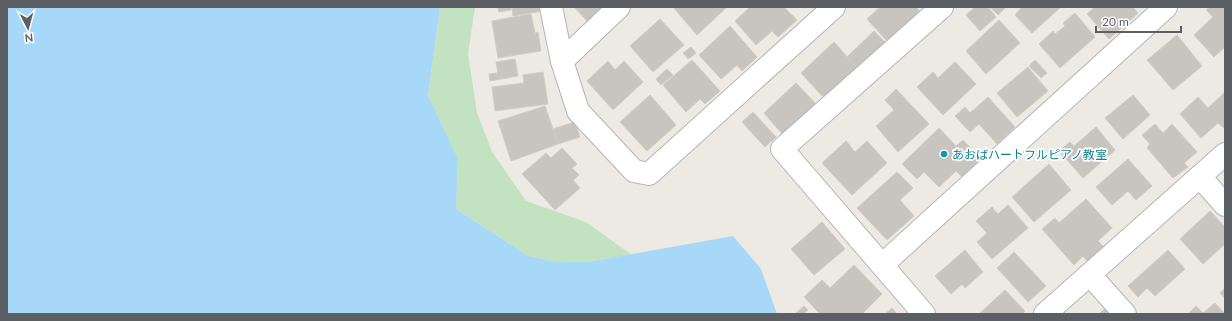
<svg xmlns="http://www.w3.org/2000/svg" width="1232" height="321" font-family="Lato,'Noto Sans JP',sans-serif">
  <rect width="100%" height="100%" fill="#edeae3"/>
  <polygon fill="#c2e2c1" points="440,7 475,7 468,54 477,113 492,152 526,201 586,222 632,255 588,262 551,261 528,256 456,209 458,159 428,97"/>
  <polygon fill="#a8d8f8" points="7,7 440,7 428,96 458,159 456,209 528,256 551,261 588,262 733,236 761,269 777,314 7,314"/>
  <g fill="#c8c5c0" stroke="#d1ccc2">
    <polygon points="498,7 511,7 511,10 499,12"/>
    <polygon points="512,7 541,7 542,11 513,16"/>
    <polygon points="574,7 605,7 588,22"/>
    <polygon points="676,7 727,7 697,35 674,8"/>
    <polygon points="750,7 784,7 797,20 778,37 772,31 756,45 735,21"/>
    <polygon points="880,7 916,7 920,12 887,41 867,19"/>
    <polygon points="975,7 988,7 996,17 980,31 966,15"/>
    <polygon points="990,7 1006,7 998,15"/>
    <polygon points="1022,7 1061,7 1032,33 1015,15"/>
    <polygon points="1095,7 1133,7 1138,13 1109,39 1087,14"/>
    <polygon points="1210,7 1225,8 1225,47 1214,57 1194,35 1213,17 1206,10"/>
    <polygon points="1075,13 1095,37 1060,68 1039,44 1053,31 1055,34 1065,26 1063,23"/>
    <polygon points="531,14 535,33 538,32 541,51 498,58 492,21"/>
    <polygon points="660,19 684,45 653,72 630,46"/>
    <polygon points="999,20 1020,43 986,74 966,51"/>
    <polygon points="730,26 757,57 742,71 737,65 721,79 699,55"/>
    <polygon points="874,31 890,47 862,73 847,57"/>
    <polygon points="1177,35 1202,66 1173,90 1147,60"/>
    <polygon points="834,42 858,69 825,99 801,73"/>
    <polygon points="691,47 696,53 688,59 683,53"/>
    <polygon points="515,59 518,76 490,81 489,74 498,73 496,62"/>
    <polygon points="692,60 720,91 705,104 700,99 686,112 663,85"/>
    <polygon points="1035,60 1047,73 1041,78 1029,66"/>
    <polygon points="608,61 615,70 624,61 643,82 613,110 587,81"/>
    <polygon points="955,62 976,84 943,115 917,87 933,72 938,78"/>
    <polygon points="1028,67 1048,91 1017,117 997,93"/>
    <polygon points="667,69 673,75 661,85 656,79"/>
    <polygon points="543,72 548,104 495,111 492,87 524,83 523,75"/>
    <polygon points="796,83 817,105 784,136 764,113"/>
    <polygon points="896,89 929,124 898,152 876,126 894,110 885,100"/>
    <polygon points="1225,92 1225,129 1218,123 1201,138 1180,114 1198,97 1208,108"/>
    <polygon points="650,95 676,125 647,151 620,122"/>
    <polygon points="1133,95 1150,115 1123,139 1105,118"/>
    <polygon points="988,97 1015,127 997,144 979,124 970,132 955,116 965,107 970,113"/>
    <polygon points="545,106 558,144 511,161 498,121"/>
    <polygon points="753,112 776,137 765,147 742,122"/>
    <polygon points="575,122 580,137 558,144 553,129"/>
    <polygon points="1155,124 1163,133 1172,124 1197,152 1184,163 1188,167 1173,178 1147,148 1150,144 1142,135"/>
    <polygon points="1096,127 1115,150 1083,178 1059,151 1070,142 1074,146"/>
    <polygon points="939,128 956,146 963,140 985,163 966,181 956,171 939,187 924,172 917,179 902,164"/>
    <polygon points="846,141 855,152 867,141 887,163 852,195 822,163"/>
    <polygon points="562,148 577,164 572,168 579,175 573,180 580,188 555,210 522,174 546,153 551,158"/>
    <polygon points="1128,159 1152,186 1136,200 1128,191 1112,205 1096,187"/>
    <polygon points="1049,164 1071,190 1034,222 1012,197"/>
    <polygon points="897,172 913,188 900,200 914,216 887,240 857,208"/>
    <polygon points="1086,199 1112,228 1098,241 1107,250 1090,265 1083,256 1074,265 1042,229 1055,218 1059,223"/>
    <polygon points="1008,205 1028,228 992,259 977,242 987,233 976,221 992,207 998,214"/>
    <polygon points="1210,211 1225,227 1225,244 1203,264 1180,239"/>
    <polygon points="822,222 845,249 814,275 791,249"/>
    <polygon points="965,250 983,272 965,288 962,284 951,294 935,276"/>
    <polygon points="1168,250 1185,269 1155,296 1147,288 1138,297 1128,286"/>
    <polygon points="1014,252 1046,286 1028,302 997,268"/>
    <polygon points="854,265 882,294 862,314 820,314 804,297 822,280 830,288"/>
    <polygon points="1225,288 1225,298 1220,293"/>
    <polygon points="1005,290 1025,311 1022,314 979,314"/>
    <polygon points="1215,303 1225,314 1188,314 1196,306 1203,313"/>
    <polygon points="1109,305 1117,314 1099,314"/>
    <polygon points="804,306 808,310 803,314 796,313"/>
    <polygon points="892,308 897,314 885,314"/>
  </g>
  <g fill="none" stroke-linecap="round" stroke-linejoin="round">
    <defs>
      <g id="minor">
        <polyline points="551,7 562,61 578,111 634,171 649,174 834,7"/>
        <polyline points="562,61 619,7"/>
        <polyline points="1200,177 1225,205"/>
        <polyline points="882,265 1166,7"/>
        <polyline points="1090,275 1125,314"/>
        <polyline points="924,314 782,149 942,7"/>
        <polyline points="1045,314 1225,154"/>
      </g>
    </defs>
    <use href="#minor" stroke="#b3b6b9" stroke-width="24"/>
    <use href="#minor" stroke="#fff" stroke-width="22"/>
  </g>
  <circle fill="#0f9aa8" stroke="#fff" stroke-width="1.5" cx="944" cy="154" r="4"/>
  <g text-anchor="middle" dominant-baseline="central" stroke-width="3.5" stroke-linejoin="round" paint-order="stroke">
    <g font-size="12" fill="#0d838f" stroke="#fff" text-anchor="start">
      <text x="952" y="154">あおばハートフルピアノ教室</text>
    </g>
  </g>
  <rect width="1232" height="321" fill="none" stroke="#5b5f63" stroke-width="16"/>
  <g transform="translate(28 28) rotate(174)" stroke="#ffffff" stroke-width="3" paint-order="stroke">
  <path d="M0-3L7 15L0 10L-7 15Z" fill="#5b5f63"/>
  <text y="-6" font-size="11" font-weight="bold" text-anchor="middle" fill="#5b5f63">N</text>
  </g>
  <path d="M1096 26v6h85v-6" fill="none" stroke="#5b5f63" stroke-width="2"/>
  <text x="1102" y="26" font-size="12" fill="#5b5f63" stroke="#ffffff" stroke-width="3" paint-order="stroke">20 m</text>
</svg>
